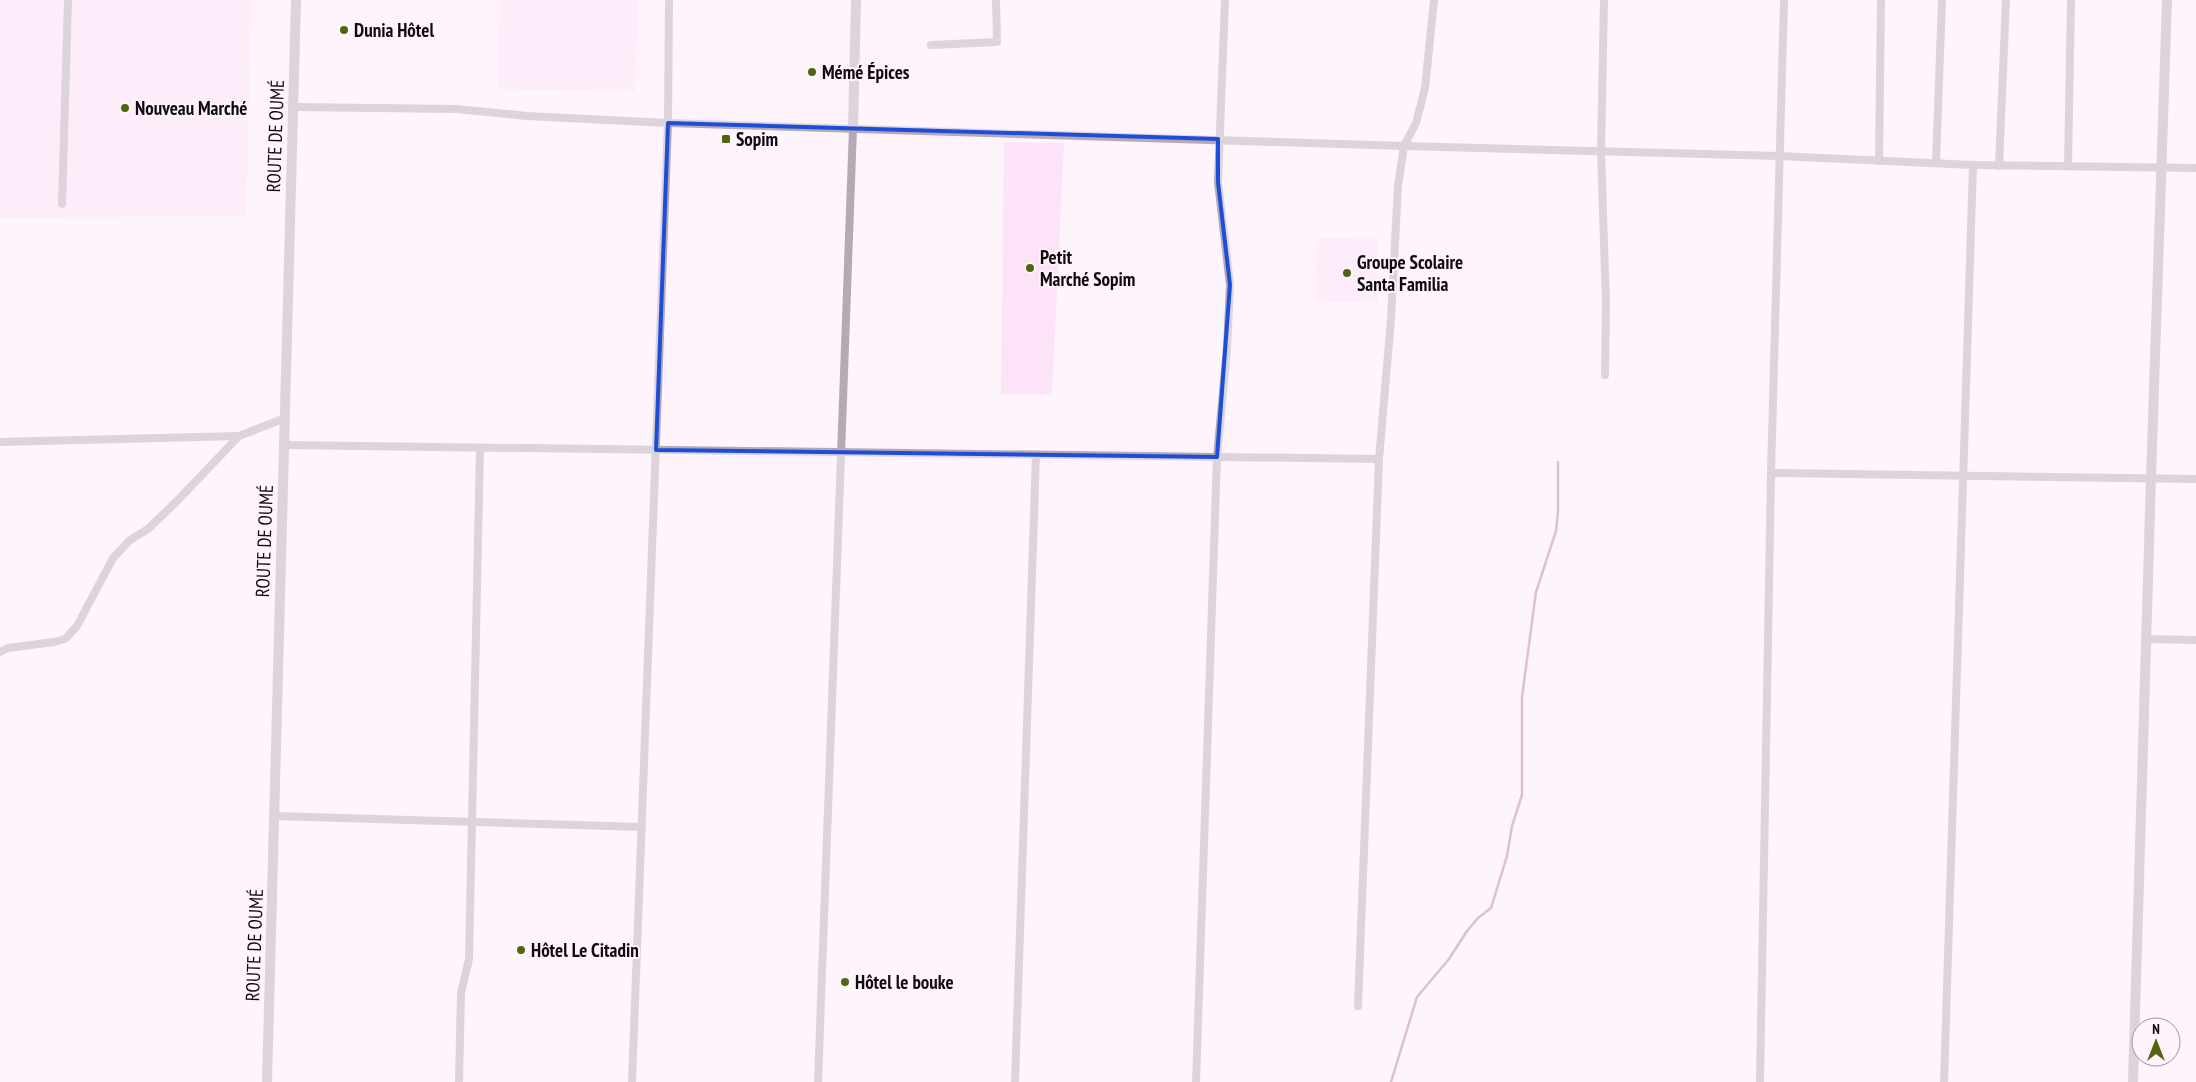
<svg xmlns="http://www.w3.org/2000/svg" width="2196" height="1082" font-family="'PT Sans Narrow',sans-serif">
  <rect width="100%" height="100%" fill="#fef4fc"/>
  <g fill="#fce3f7">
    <polygon points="0,0 252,0 246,216 0,218"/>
    <polygon points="500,0 638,0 635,91 497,89"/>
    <polygon points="1004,142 1064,143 1052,395 1001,394"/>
    <polygon points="1317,238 1379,239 1377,303 1315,301"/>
  </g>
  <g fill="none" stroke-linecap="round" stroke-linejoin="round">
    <polyline stroke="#b77fae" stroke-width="2.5" points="1391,1082 1417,997 1449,959 1467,931 1478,918 1491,908 1507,856 1512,826 1522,795 1522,697 1536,592 1556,531 1558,512 1558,462"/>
    <g stroke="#b5aab3" stroke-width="8">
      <polyline points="1604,0 1601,151 1606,303 1605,375"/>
      <polyline points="931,45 997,42 996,0"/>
      <polyline points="293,107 456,109 527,116 668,123 1404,146 1779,156 1973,165 2196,168"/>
      <polyline points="1879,161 1881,0"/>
      <polyline points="1936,163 1942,0"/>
      <polyline points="1999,166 2006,0"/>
      <polyline points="2068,166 2071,0"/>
      <polyline points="62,204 68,0"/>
      <polyline points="0,442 239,436 285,418"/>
      <polyline points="284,445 1379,459"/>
      <polyline points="1771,473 2196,479"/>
      <polyline points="2146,639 2196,640"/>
      <polyline points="0,652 8,648 54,642 65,639 77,626 113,558 130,540 148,529 177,501 239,436"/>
      <polyline points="274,816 642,827"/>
      <polyline points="1358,1006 1379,459 1391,319 1398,186 1404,146 1416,123 1425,88 1434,0"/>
      <polyline points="459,1082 461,993 469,959 480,448"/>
      <polyline points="632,1082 668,123 669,0"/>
      <polyline points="818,1082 853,128"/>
      <polyline points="1015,1082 1036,455"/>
      <polyline points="1196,1082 1217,457 1227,348 1230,285 1218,182 1225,0"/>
      <polyline points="1760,1082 1771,473 1784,0"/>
      <polyline points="1944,1082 1973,165"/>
    </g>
    <g stroke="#b5aab3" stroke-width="10">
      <polyline points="853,128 856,0"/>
      <polyline points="267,1082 296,0"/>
      <polyline points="2133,1082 2151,478 2167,0"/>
    </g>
  </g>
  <path d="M0 0H2196V1082H0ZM 668,123 L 1218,139 L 1218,182 L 1230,285 L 1217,457 L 656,450 Z" fill="#fef4fc" fill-opacity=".55" fill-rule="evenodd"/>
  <path fill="none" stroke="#1d4ed8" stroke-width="4" stroke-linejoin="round" d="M 668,123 L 1218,139 L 1218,182 L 1230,285 L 1217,457 L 656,450 Z"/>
  <g fill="#516510" stroke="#fef4fc" stroke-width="2">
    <circle cx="344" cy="30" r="5"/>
    <circle cx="812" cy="72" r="5"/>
    <circle cx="125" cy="108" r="5"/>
    <rect x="721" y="134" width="10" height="10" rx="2.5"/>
    <circle cx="1030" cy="268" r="5"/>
    <circle cx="1347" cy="273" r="5"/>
    <circle cx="521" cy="950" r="5"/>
    <circle cx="845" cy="982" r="5"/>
  </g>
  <g text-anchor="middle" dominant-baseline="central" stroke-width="4" stroke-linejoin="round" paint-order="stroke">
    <g font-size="19" font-weight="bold" fill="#110910" stroke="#fef4fc" text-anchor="start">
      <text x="354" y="30">Dunia Hôtel</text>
      <text x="822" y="72">Mémé Épices</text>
      <text x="135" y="108">Nouveau Marché</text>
      <text x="736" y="139">Sopim</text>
      <text x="1040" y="257">Petit<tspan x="1040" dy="22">Marché Sopim</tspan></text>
      <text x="1357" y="262">Groupe Scolaire<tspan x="1357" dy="22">Santa Familia</tspan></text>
      <text x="531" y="950">Hôtel Le Citadin</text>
      <text x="855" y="982">Hôtel le bouke</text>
    </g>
    <g font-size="19" fill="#110910" stroke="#fef4fc">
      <text transform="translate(275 136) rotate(-88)">ROUTE DE OUMÉ</text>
      <text transform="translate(264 541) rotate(-88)">ROUTE DE OUMÉ</text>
      <text transform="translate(254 945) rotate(-88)">ROUTE DE OUMÉ</text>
    </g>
  </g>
  <g transform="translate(2156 1042)"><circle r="24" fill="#fef4fc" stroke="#9f969e"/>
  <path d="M0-4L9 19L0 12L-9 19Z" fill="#516510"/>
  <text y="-8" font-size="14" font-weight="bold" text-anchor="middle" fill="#110910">N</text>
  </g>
</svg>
